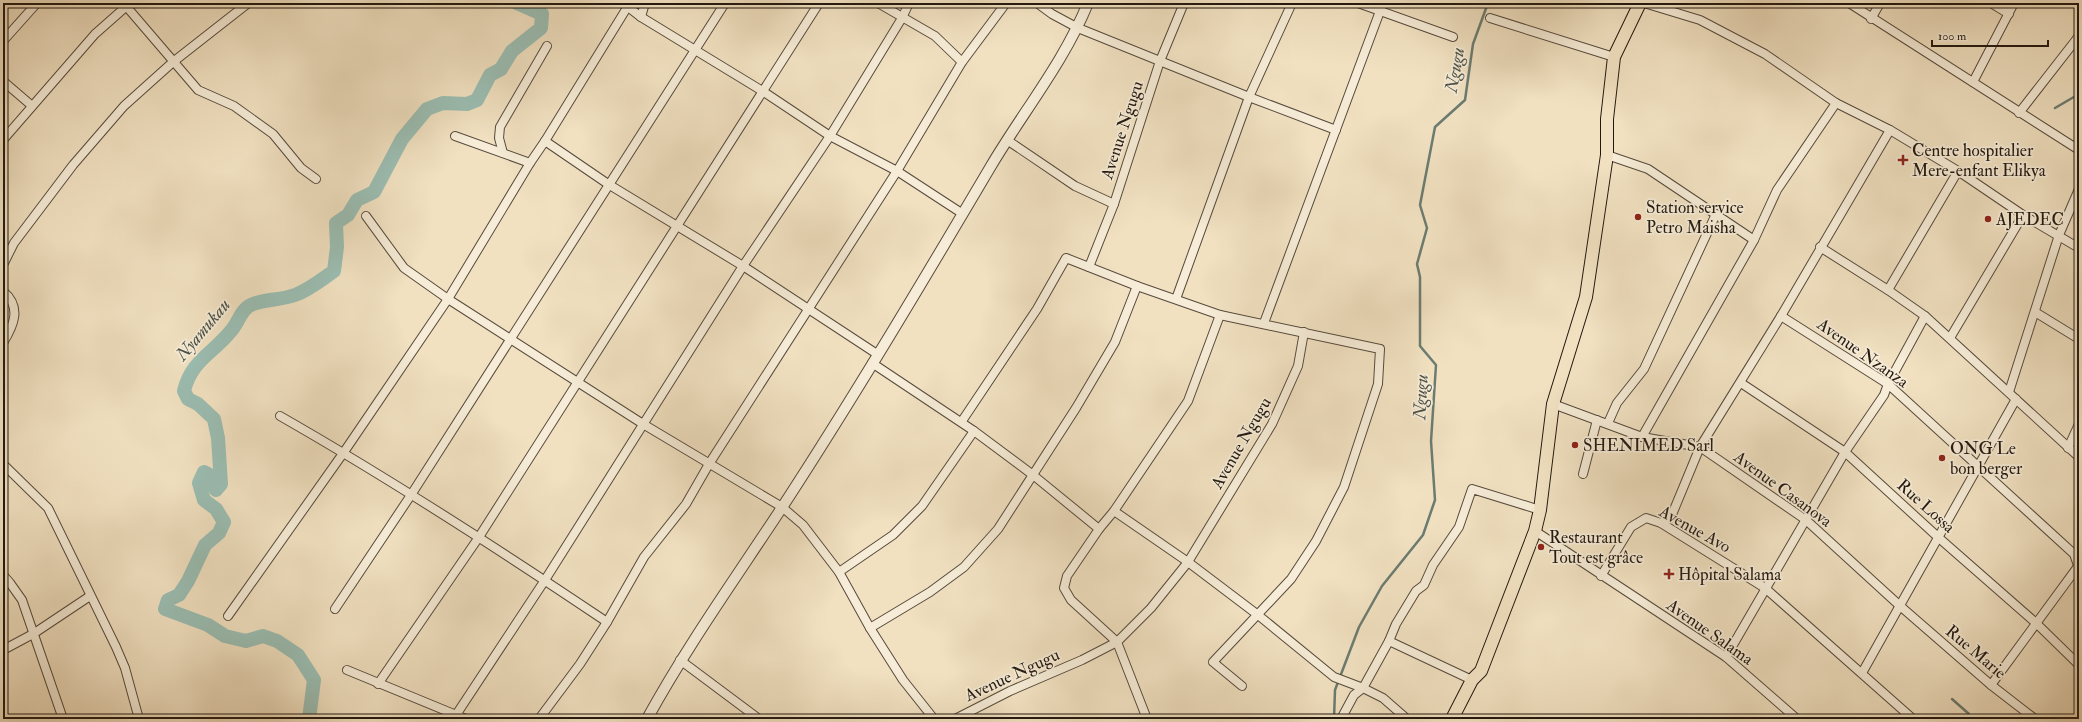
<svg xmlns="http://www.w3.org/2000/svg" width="2082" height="722" font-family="'IM FELL Double Pica',serif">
  <rect width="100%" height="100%" fill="#f1e1c1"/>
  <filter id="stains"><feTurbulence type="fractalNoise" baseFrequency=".005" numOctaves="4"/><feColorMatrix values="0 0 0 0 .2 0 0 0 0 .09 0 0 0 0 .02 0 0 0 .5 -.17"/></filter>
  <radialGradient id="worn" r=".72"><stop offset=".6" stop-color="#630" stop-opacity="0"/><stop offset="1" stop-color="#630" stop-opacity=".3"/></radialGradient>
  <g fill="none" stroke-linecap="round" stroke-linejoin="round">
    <g stroke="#6b7c72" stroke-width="2.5">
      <polyline points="534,9 539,3"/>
      <polyline points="2055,108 2079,94"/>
      <polyline points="1952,699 1969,714 1971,719"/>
      <polyline points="1334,719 1335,690 1359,627 1382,586 1423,535 1435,500 1431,441 1436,365 1420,346 1420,277 1417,264 1427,228 1420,205 1435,127 1465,100 1473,44 1488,3"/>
    </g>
    <path stroke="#9bbeb3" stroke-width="14" d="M 309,719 L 314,680 L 298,655 L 277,641 L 263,636 L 246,641 L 225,636 L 208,625 L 165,609 L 168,600 L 179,595 L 188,581 L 205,545 L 219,533 L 224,522 L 216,509 L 204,500 L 199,483 L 204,472 L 208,474 L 216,490 L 221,484 L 218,438 L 214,419 L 198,404 L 188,399 L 184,391 C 191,361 212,354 230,332 C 239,323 240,309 253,304 C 266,299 281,300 295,295 C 309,290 321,280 334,271 L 337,247 L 336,223 L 348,215 L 357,200 L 374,192 L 402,139 L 427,109 L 443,103 L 467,104 L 477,100 L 490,75 L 501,69 L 512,51 L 541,28 L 542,14 L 517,3"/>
    <defs>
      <g id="minor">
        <polyline points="623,3 641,17 764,92 830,136 897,171 963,214"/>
        <polyline points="878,3 935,36 962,62"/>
        <polyline points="1037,3 1052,14 1078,28 1249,97 1336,130"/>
        <polyline points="1358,3 1453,37"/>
        <polyline points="1644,3 1700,20 1765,54 1836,103 1890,130 1958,171 2023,215 2079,248"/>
        <polyline points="1849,3 2079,150"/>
        <polyline points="1991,3 2009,14"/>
        <polyline points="2074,3 2079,5"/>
        <polyline points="126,6 198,90 234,106 273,134 301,168 316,179"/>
        <polyline points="641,17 645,3"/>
        <polyline points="1490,18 1614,57"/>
        <polyline points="1871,19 1880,3"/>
        <polyline points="3,41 37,3"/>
        <polyline points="3,81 31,105"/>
        <polyline points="1973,82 2014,3"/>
        <polyline points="2019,113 2079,36"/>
        <polyline points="455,136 530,163"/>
        <polyline points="3,140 95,34 129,4"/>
        <polyline points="1007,140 1075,186 1114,204"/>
        <polyline points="545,141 608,184 743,266 877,354"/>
        <polyline points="503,153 499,138 500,127 547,46"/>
        <polyline points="1607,155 1648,169 1754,240"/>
        <polyline points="366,216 404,268 448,299 643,424 782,507 803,525 839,572 870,628 903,680 934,719"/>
        <polyline points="1820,247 1888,290 1925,316 2079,457"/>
        <polyline points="3,265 14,243 73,165 124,106 173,62 247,4"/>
        <polyline points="1089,267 1114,204 1160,61 1184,3"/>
        <polyline points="1888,290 1958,171"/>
        <path d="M 3,291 C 22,307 14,325 3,343"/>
        <polyline points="1176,299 1249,97 1292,3"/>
        <polyline points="2035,312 2079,339"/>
        <polyline points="1781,316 1888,384 2074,554 2079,568"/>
        <polyline points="1264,323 1383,3"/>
        <polyline points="1950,338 2023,215"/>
        <polyline points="872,363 974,431 1033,475 1099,529"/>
        <polyline points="1741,383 1845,452 1939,538 2036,623 2079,665"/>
        <polyline points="2009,392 2059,235 2079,189"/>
        <polyline points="1553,404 1642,437 1700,447 1806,520 1899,605 1991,685 2035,719"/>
        <path d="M 280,416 C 392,480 500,550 607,622"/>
        <polyline points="962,421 1037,309 1066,258 1137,286 1220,315 1380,349 1378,384 1344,487 1316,541 1291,579 1213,662 1242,686"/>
        <polyline points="1608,423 1617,403 1644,369 1716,214"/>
        <polyline points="1642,437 1754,240 1777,190 1836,103"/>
        <polyline points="2068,448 2079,424"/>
        <polyline points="3,464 48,508 116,647 125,668 139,719"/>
        <polyline points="1583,474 1597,420"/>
        <polyline points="1114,511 1188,562 1258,615 1334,677 1363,688 1389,641 1396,624 1416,591 1424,585 1433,565 1459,527 1472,489 1540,510"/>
        <polyline points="1661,523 1671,517 1700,447 1781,316 1890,130"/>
        <polyline points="1535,531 1726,657 1797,719"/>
        <polyline points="839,572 893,535 922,506 974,431"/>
        <polyline points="3,575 10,583 22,600 63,719"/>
        <polyline points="1601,576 1631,527 1646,518 1661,523 1765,588 1913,719"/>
        <polyline points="335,609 411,495 725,3"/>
        <polyline points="228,616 344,452 448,299 530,163 545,141 628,6"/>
        <polyline points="870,628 930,592 964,567 998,529 1076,408 1115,342 1137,286"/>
        <polyline points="1389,641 1472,680"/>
        <polyline points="3,650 33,634 90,596"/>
        <polyline points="1726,657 1845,452 1884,395 1888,384 1925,316"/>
        <polyline points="680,660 759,719"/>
        <polyline points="347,670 466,719"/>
        <polyline points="1862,673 2016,399"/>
        <polyline points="378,684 479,537 819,3"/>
        <polyline points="1991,685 2079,565"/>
        <polyline points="456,715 545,580 743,266 830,136 902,18 909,3"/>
        <polyline points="539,719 580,664 607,622 644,557 686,504 709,464 897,171 962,62 1006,3"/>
        <polyline points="955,719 1010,691 1082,660 1117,642 1151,608 1188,562 1272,424 1298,366 1304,332"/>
        <polyline points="1147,719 1117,642 1071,600 1064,588 1067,576 1099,529 1114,511 1188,401 1220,315"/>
        <polyline points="1341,719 1354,695 1363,688 1383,698 1407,719"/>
      </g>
      <path id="tertiary" d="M 647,719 C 687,646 735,579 781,509 C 854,397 923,281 991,166 C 1023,112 1064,62 1088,3"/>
      <polyline id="primary" points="1452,719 1472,680 1481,671 1535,531 1540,510 1553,404 1586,297 1607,155 1607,119 1614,57 1640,3"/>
    </defs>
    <use href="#minor" stroke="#564a3c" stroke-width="10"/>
    <use href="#tertiary" stroke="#564a3c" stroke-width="12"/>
    <use href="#primary" stroke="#221810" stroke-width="14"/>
    <use href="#minor" stroke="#f6ecd7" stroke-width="8"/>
    <use href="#tertiary" stroke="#f6ecd7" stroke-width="10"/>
    <use href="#primary" stroke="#f1e1c1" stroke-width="12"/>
  </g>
  <g fill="#8f2418" stroke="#f6ecd7" stroke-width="1.5">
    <path d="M1901 154h4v4h4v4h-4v4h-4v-4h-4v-4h4z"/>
    <circle cx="1638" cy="217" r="4"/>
    <circle cx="1988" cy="219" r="4"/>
    <circle cx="1575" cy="445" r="4"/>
    <circle cx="1942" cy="458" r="4"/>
    <circle cx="1541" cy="547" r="4"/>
    <path d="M1667 568h4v4h4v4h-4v4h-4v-4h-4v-4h4z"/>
  </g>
  <g text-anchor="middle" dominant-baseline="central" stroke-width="3.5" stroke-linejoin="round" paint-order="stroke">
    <g font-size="17" fill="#221810" stroke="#f6ecd7">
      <text transform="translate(1122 130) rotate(-72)">Avenue Ngugu</text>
      <text transform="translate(1863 353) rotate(35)">Avenue Nzanza</text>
      <text transform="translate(1241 443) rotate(-60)">Avenue Ngugu</text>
      <text transform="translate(1783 489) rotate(36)">Avenue Casanova</text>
      <text transform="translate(1926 506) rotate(42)">Rue Lossa</text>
      <text transform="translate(1695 529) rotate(29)">Avenue Avo</text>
      <text transform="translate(1710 632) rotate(35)">Avenue Salama</text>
      <text transform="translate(1976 652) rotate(40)">Rue Marie</text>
      <text transform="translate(1012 675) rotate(-25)">Avenue Ngugu</text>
    </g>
    <g font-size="17" fill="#221810" stroke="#f6ecd7" text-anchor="start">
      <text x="1912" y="150">Centre hospitalier<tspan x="1912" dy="20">Mere-enfant Elikya</tspan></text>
      <text x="1646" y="207">Station service<tspan x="1646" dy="20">Petro Maisha</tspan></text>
      <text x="1996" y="219">AJEDEC</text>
      <text x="1583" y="445">SHENIMED Sarl</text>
      <text x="1950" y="448">ONG Le<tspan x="1950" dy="20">bon berger</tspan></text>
      <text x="1549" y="537">Restaurant<tspan x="1549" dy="20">Tout est grâce</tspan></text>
      <text x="1678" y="574">Hôpital Salama</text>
    </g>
    <g font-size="18" font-style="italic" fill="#4c5249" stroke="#f6ecd7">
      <text transform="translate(1455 70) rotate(-80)">Ngugu</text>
      <text transform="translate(203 330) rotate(-50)">Nyamukau</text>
      <text transform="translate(1421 397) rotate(-87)">Ngugu</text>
    </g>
  </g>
  <rect width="2082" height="722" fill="none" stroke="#f1e1c1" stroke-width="16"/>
  <rect x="4" y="4" width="2074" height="714" fill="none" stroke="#221810" stroke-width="2"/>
  <rect x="8" y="8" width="2066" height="706" fill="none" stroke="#221810"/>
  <path d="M1932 40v6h116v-6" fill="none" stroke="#221810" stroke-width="2"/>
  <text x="1938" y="40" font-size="12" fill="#221810" stroke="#f6ecd7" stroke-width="3" paint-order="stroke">100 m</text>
  <rect width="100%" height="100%" filter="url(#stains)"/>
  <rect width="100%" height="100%" fill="url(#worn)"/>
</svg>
